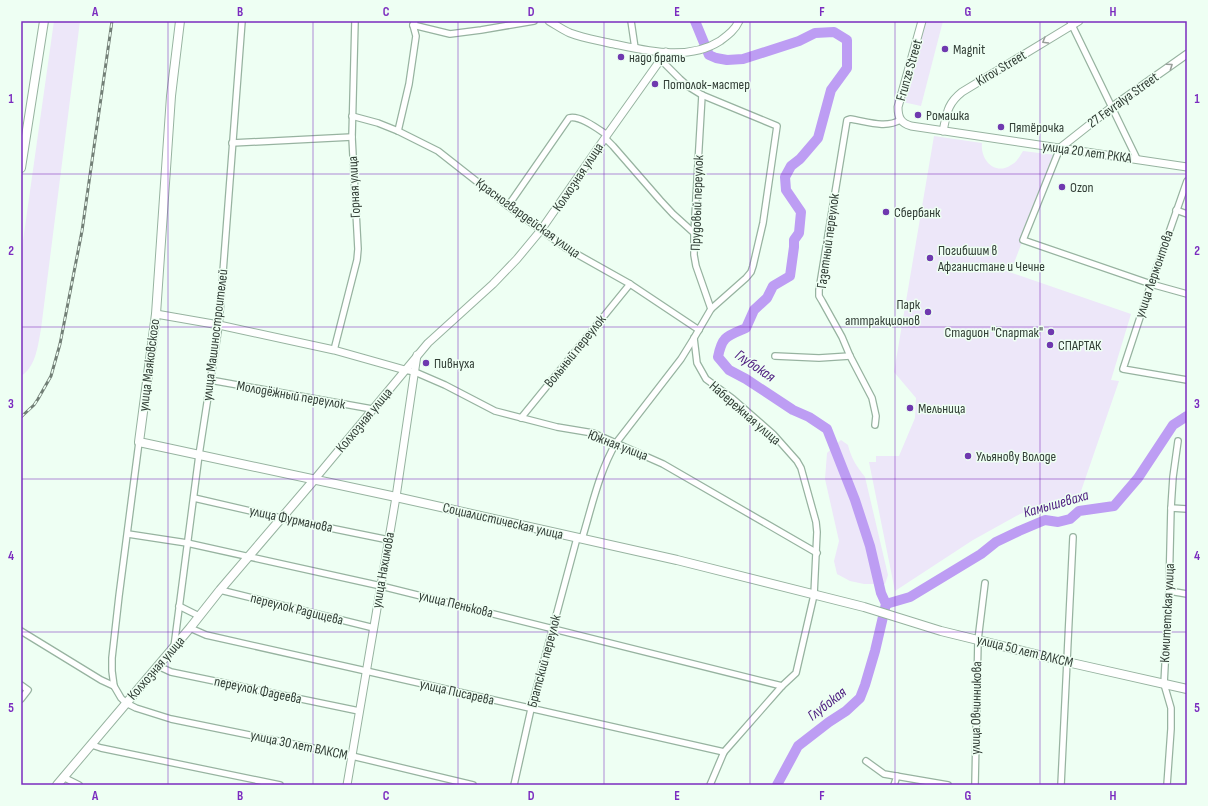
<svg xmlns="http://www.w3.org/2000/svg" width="1208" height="806" font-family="'Sofia Sans Condensed',sans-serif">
  <rect width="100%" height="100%" fill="#eefff3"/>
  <g fill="#ede7f9">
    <path d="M 54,21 L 80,21 L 41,329 C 38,345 36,367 21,376 L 21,255 Z"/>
    <polygon points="925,21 943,21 921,106 903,102"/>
    <path d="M 934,136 L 982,143 C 980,160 995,176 1011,165 C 1017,162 1020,156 1023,151 L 1055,155 L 1011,271 L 989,265 L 1131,314 L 1111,380 L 1119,381 L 1080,494 L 1020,514 L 973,540 L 895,591 L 869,462 L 876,462 L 876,456 L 899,456 L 915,418 L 916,398 L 894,372 Z"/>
    <path d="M 841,440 L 848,445 C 851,458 857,467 865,477 L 888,575 L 885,584 L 864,584 L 850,581 L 837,574 L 834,561 L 839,541 L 825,479 L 827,453 Z"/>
  </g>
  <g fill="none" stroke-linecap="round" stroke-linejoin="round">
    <g stroke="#bd9df3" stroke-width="10">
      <path d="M 695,21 L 709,55 L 716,58 L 727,60 L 743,59 L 799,41 L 815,33 L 834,32 L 847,40 L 847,68 L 831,90 L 818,138 L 800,159 L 791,166 L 785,177 L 786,190 L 801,212 L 799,233 L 794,240 L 794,247 L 790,276 L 773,286 L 767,298 L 754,310 L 746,328 C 727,336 722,336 718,357 L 729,370 L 746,379 L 793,410 L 809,417 L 827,429 L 855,500 L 870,546 L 881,593 L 886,604 L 875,651 L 865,685 L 860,698 L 846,711 L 829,722 L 798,746 L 777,785"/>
      <polyline points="886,604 910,597 981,554 996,542 1019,531 1045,520 1058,522 1070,519 1079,511 1114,506 1138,478 1173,425 1187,416"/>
    </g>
    <defs>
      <g id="minor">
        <polyline points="631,21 635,48"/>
        <polyline points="1070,21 1137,159"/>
        <polyline points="413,25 450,34 481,30 534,21"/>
        <polyline points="702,95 694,233 694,255 696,266 711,309"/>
        <polyline points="352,116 378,123 398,131 438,151 508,206 566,248 630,284 699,330"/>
        <polyline points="398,131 409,84 416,36 413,25 415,21"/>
        <polyline points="605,138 613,146 660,200 673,214 694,233"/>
        <polyline points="232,143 352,137"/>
        <polyline points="1060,148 1023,240 1151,284 1187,294"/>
        <polyline points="1187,181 1151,284 1123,369 1187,380"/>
        <path d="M 508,206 L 569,118 C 580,115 598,129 607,135"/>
        <polyline points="1176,210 1187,214"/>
        <polyline points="694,338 697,363 706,379 733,399 773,434 797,461 801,468 816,522 817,532 814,595 796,673 782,686 724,752 710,785"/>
        <polyline points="334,350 357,260 358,249 352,137 355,21"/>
        <polyline points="775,356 819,358 850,356"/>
        <polyline points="405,370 415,372 445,385 495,411 557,427 593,433 663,464 817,553"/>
        <polyline points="210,380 372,409"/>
        <polyline points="521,418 630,284"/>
        <path d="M 875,425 L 876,416 L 872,398 L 850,356 L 842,337 L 822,301 L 819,296 L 819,290 L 847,120 L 850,119 C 865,121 886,129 900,120"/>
        <polyline points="139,442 119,596 112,658 112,671 114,686 121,698 126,703 136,708 171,719 352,756 473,785"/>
        <polyline points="194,498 281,518 389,540"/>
        <polyline points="1171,508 1187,509"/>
        <polyline points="128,534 187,543 381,586 782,686"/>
        <path d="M 582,539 C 592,506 599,472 616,443 L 681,359 L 694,338 L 711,309 L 746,278 L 751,272 L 753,266 L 763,223 L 777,126 L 702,95 L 689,87 L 680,79 L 661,60"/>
        <polyline points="220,590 374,628"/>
        <polyline points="1169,591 1187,594"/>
        <polyline points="179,606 199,616"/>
        <polyline points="190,628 206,635 366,671 724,752"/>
        <polyline points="21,631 101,680 114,686"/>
        <polyline points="174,647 199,455 219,325 242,21"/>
        <polyline points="158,666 171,672 359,711"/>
        <polyline points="21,685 28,690 21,699"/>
        <polyline points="92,745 101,748 280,785"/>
        <polyline points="866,761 884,774 948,785"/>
        <polyline points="63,777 79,785"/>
        <polyline points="514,785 531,709 577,538"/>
        <polyline points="894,785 897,776"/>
        <polyline points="975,785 978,640 985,583"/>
        <polyline points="1061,785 1073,537"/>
        <polyline points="1167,785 1171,729 1171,708 1164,684 1169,591 1171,508 1173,477 1178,441"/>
      </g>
      <g id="tertiary">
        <path d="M 549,21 C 556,25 563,30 570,33 C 583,38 596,40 609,43 C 644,50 687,62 720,41 C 728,35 735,30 739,21"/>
        <path d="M 922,21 L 898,107 C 898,118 901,123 911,126 L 1187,167"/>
        <path d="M 943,131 C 947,113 947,104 962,92 L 1079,21"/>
        <polyline points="1060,148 1112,107 1187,54"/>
        <polyline points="156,314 219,325 334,350 405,370"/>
        <polyline points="314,480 428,343 493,284 517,259 541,230 607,135 666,52"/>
        <polyline points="347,785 396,497 417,355"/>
      </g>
      <g id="secondary">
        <polyline points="180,21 171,96 156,314 139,442 396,497 677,560 864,607 941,631 1067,662 1187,689"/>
        <polyline points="21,168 44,21"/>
        <polyline points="57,785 190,628 220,590 314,480"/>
      </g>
    </defs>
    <use href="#minor" stroke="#97b3a0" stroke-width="8"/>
    <use href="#tertiary" stroke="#97b3a0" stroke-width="9"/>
    <use href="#secondary" stroke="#97b3a0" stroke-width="10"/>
    <use href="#minor" stroke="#fff" stroke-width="5.5"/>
    <use href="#tertiary" stroke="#fff" stroke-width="7"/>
    <use href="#secondary" stroke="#fff" stroke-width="8"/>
    <defs>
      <polyline id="rail" points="21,417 34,405 38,399 51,376 60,344 82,231 112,21"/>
    </defs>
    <use href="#rail" stroke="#727f76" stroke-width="3"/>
    <use href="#rail" stroke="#eefff3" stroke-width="1.5" stroke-dasharray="4.5" stroke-linecap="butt"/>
  </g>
  <defs><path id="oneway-chevron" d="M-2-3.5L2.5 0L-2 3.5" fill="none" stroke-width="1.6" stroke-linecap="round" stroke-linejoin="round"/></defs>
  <g stroke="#989e9a">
    <use href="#oneway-chevron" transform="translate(1045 41) rotate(149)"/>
    <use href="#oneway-chevron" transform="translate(1170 66) rotate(-35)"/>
  </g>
  <path fill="none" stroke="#7b2cbf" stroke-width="1" stroke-opacity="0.55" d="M 168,21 L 168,785M 313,21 L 313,785M 458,21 L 458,785M 604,21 L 604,785M 750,21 L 750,785M 895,21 L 895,785M 1040,21 L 1040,785M 21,174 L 1187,174M 21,327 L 1187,327M 21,479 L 1187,479M 21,632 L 1187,632"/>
  <g fill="#6f39af" stroke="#eefff3" stroke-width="1.5">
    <circle cx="945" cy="49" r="4"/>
    <circle cx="621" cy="57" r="4"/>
    <circle cx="655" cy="84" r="4"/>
    <circle cx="918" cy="115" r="4"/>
    <circle cx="1001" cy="127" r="4"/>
    <circle cx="1062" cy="187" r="4"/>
    <circle cx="886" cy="212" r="4"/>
    <circle cx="930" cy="258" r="4"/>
    <circle cx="928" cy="312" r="4"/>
    <circle cx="1051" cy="332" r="4"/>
    <circle cx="1050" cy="345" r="4"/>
    <circle cx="426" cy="363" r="4"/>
    <circle cx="910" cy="408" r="4"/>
    <circle cx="968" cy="456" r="4"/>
  </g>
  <g text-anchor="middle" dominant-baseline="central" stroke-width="3" stroke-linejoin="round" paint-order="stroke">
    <g font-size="14" fill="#323e36" stroke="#eefff3" text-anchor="start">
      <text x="953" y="49">Magnit</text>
      <text x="629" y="57">надо брать</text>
      <text x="663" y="84">Потолок-мастер</text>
      <text x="926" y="115">Ромашка</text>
      <text x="1009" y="127">Пятёрочка</text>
      <text x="1070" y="187">Ozon</text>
      <text x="894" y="212">Сбербанк</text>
      <text x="938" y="250">Погибшим в<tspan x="938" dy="16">Афганистане и Чечне</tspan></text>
      <text x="920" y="304" text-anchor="end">Парк<tspan x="920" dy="16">аттракционов</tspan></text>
      <text x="1043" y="332" text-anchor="end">Стадион "Спартак"</text>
      <text x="1058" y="345">СПАРТАК</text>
      <text x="434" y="363">Пивнуха</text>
      <text x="918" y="408">Мельница</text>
      <text x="976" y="456">Ульянову Володе</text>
    </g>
    <g font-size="14" fill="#323e36" stroke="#eefff3">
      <text transform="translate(1001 68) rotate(-31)">Kirov Street</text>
      <text transform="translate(909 70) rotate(-74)">Frunze Street</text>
      <text transform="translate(1123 100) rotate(-36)">27 Fevralya Street</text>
      <text transform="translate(1087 152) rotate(8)">улица 20 лет РККА</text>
      <text transform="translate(578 177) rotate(-56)">Колхозная улица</text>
      <text transform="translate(354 187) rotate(-93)">Горная улица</text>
      <text transform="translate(697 203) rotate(-88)">Прудовый переулок</text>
      <text transform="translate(528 218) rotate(36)">Красногвардейская улица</text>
      <text transform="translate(828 241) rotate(-82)">Газетный переулок</text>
      <text transform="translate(1154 274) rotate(-71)">улица Лермонтова</text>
      <text transform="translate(215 335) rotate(-83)">улица Машиностроителей</text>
      <text transform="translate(575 351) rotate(-51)">Вольный переулок</text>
      <text transform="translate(149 365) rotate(-83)">улица Маяковского</text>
      <text transform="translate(291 395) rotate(10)">Молодёжный переулок</text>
      <text transform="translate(745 413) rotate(41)">Набережная улица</text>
      <text transform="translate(364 420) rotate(-50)">Колхозная улица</text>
      <text transform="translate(618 445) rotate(21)">Южная улица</text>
      <text transform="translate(291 519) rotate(12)">улица Фурманова</text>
      <text transform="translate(503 521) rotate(13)">Социалистическая улица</text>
      <text transform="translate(383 570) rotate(-80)">улица Нахимова</text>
      <text transform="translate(456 604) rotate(14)">улица Пенькова</text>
      <text transform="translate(297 609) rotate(14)">переулок Радищева</text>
      <text transform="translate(1167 613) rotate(-87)">Комитетская улица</text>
      <text transform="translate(1025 651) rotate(14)">улица 50 лет ВЛКСМ</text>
      <text transform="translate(544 661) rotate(-75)">Братский переулок</text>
      <text transform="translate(156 668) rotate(-49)">Колхозная улица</text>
      <text transform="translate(258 690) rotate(12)">переулок Фадеева</text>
      <text transform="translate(457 692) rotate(13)">улица Писарева</text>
      <text transform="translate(976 708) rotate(-89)">улица Овчинникова</text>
      <text transform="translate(299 745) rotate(12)">улица 30 лет ВЛКСМ</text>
    </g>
    <g font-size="15" font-style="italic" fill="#4c1c7f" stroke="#eefff3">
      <text transform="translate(755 366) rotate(34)">Глубокая</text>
      <text transform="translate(1056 504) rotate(-16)">Камышеваха</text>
      <text transform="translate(827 704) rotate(-38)">Глубокая</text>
    </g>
  </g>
  <rect width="1208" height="806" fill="none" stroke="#eefff3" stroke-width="44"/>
  <rect x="22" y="22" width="1164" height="762" fill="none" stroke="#7b2cbf" stroke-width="1.5"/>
  <g font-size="13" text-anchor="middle" font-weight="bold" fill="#7b2cbf">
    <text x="95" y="16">A</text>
    <text x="240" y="16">B</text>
    <text x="386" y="16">C</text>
    <text x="531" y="16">D</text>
    <text x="677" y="16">E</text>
    <text x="822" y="16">F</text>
    <text x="968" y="16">G</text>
    <text x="1113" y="16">H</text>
    <text x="11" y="103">1</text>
    <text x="1197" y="103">1</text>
    <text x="11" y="255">2</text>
    <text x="1197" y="255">2</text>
    <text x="11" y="408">3</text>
    <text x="1197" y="408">3</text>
    <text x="11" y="560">4</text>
    <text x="1197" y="560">4</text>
    <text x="11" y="712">5</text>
    <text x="1197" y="712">5</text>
    <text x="95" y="800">A</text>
    <text x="240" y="800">B</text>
    <text x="386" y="800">C</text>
    <text x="531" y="800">D</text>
    <text x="677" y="800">E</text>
    <text x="822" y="800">F</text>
    <text x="968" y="800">G</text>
    <text x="1113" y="800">H</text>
  </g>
</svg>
